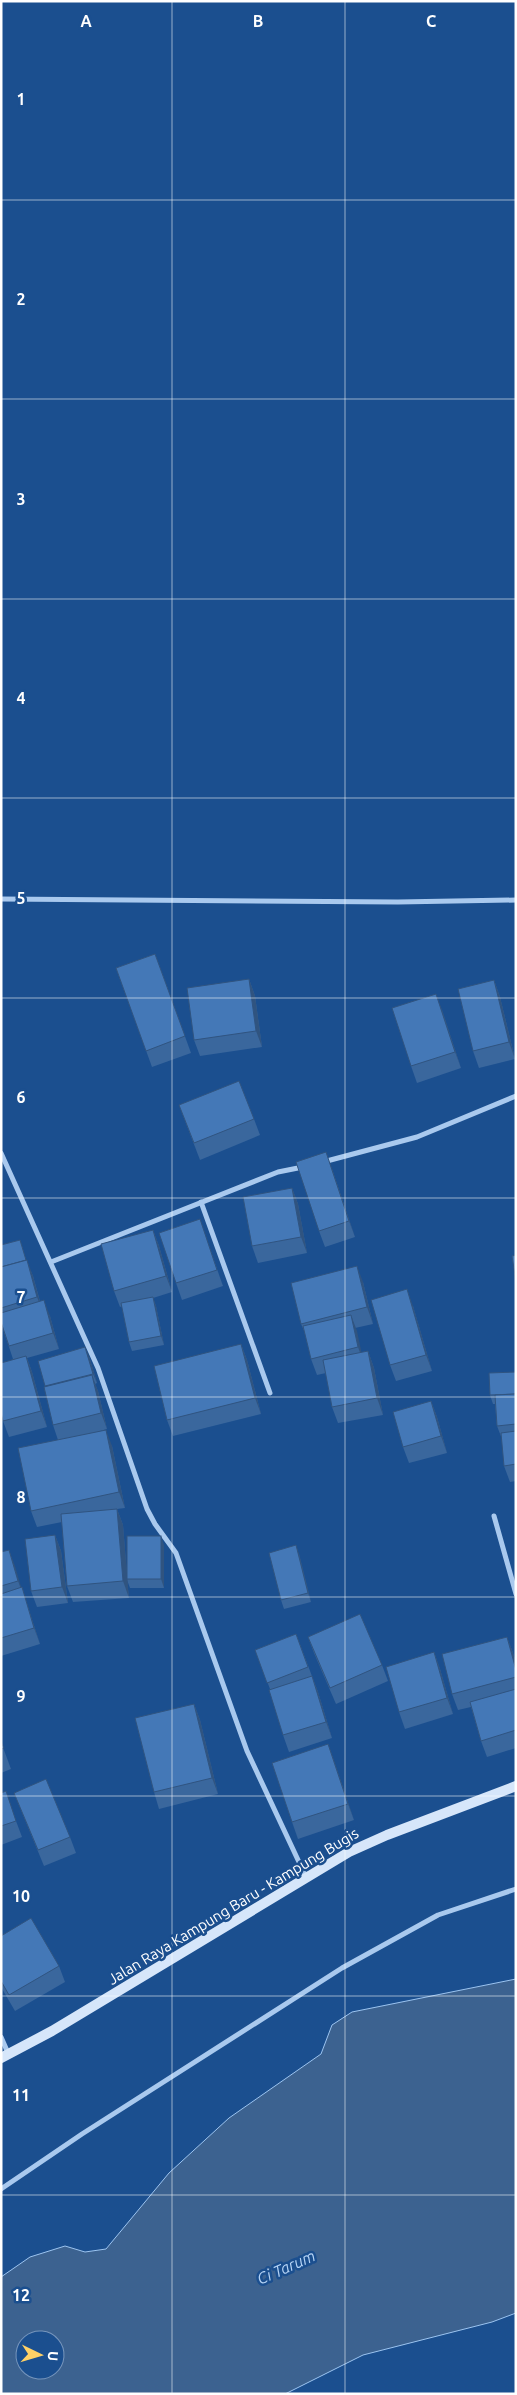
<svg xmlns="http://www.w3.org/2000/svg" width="517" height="2395" font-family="Ubuntu,sans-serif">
  <rect width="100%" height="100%" fill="#1b4f8f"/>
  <path fill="#3c6290" stroke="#9cc4f0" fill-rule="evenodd" d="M 516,1979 L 516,2313 L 492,2322 L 363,2355 L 285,2394 L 1,2394 L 1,2277 L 30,2257 L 65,2246 L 85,2252 L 106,2249 L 169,2173 L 229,2118 L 321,2054 L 332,2025 L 352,2012 ZM 25,2340 L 55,2340 L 55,2370 L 25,2370 Z"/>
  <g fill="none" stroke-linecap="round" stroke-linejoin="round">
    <g stroke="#a9c9ee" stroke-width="5">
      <polyline points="1,899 398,902 516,900"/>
      <polyline points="1,1153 98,1368 147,1509 155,1524 176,1553 247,1751 306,1877"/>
      <polyline points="323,1162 417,1137 516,1096"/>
      <polyline points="201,1202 270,1393"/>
      <polyline points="51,1262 278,1172 303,1167"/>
      <polyline points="494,1516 516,1594"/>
      <polyline points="1,2037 8,2053"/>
      <polyline points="1,2189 82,2134 342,1968 438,1915 516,1889"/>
    </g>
    <polyline stroke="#d6e6fa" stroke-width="10" points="1,2058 52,2031 349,1852 387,1835 516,1786"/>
  </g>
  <g fill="#3a679d">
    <polygon points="155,954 191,1053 152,1067 116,968"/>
    <polygon points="249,979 255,996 262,1047 200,1056 194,1040"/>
    <polygon points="494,980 500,997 515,1059 479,1068 473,1051"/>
    <polygon points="442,1010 461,1068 417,1083 411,1066"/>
    <polygon points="179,1105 254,1119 260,1135 200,1160"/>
    <polygon points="332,1169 355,1237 325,1247 319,1231"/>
    <polygon points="292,1188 298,1204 307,1253 258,1263 252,1246"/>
    <polygon points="153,1230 159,1246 172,1292 153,1298 156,1306 164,1345 132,1351 129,1342 122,1306 120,1307 114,1291"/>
    <polygon points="205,1235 223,1286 182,1300 176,1283"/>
    <polygon points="20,1240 26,1260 33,1276 40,1301 50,1316 59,1349 27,1358 32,1372 47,1427 9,1437 3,1421 13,1359 1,1323 1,1245"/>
    <polygon points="363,1282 373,1324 355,1328 361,1353 368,1351 374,1368 383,1415 338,1423 332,1407 326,1373 317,1375 311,1359 306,1335 301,1324"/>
    <polygon points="413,1306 432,1371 396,1381 390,1365"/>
    <polygon points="241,1344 247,1360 261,1414 173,1436 167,1420"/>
    <polygon points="89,1356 97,1383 95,1384 98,1391 107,1429 97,1432 112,1446 125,1508 117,1509 123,1525 127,1575 164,1545 164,1588 130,1588 127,1580 129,1598 73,1602 67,1586 62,1522 37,1527 31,1511 58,1440 53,1425"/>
    <polygon points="516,1372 516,1481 510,1482 504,1466 502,1439 497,1426 495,1404 493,1404 490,1395"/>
    <polygon points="431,1401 437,1417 447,1453 409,1463 403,1447"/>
    <polygon points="55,1535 61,1551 68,1603 37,1607 31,1591"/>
    <polygon points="9,1550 21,1588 27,1604 40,1644 1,1656 1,1552"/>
    <polygon points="299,1554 311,1602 284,1609 281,1600"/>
    <polygon points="296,1634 318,1692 332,1738 289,1752 283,1735 270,1689 255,1650"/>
    <polygon points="308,1637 382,1665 388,1681 336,1704 314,1653"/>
    <polygon points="507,1637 513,1653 516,1663 516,1748 487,1757 481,1741 471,1707 458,1710 452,1694"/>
    <polygon points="434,1652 440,1669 453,1714 405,1729 399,1712"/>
    <polygon points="194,1704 200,1720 218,1794 159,1809 154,1792"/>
    <polygon points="1,1742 11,1769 1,1773"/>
    <polygon points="328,1744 354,1820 298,1839 292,1822"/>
    <polygon points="1,1793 16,1821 22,1837 1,1845"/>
    <polygon points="14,1793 70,1837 76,1853 44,1866"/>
    <polygon points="1,1936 59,1966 65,1982 15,2011 1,1987"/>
  </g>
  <g fill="#305480">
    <polygon points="249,979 255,996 262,1047 256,1031"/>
    <polygon points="494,980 500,997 515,1059 509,1042"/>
    <polygon points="436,994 442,1010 461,1068 455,1052"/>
    <polygon points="326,1152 332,1169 355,1237 349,1221"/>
    <polygon points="292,1188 298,1204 307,1253 301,1237"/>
    <polygon points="153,1230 159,1246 172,1292 166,1276"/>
    <polygon points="27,1260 33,1276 43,1313 37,1297"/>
    <polygon points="357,1266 363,1282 373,1324 367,1307"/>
    <polygon points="407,1289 413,1306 432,1371 426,1355"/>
    <polygon points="153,1297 156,1306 164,1345 161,1336"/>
    <polygon points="44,1300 50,1316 59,1349 53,1333"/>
    <polygon points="351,1315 357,1331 364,1364 358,1347"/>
    <polygon points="241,1344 247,1360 261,1414 255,1398"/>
    <polygon points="85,1347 89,1356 97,1383 93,1374"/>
    <polygon points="368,1351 374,1368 383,1415 377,1398"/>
    <polygon points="26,1356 32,1372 47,1427 41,1411"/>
    <polygon points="92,1375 98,1391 107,1429 101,1413"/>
    <polygon points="431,1401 437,1417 447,1453 441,1436"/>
    <polygon points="106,1430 112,1446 125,1508 119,1492"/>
    <polygon points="117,1509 123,1525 129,1598 123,1581"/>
    <polygon points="55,1535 61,1551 68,1603 62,1587"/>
    <polygon points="161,1536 164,1545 164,1588 161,1579"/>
    <polygon points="296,1545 299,1554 311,1602 308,1593"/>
    <polygon points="9,1550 15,1566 24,1597 18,1581"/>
    <polygon points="22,1587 27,1604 40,1644 34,1628"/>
    <polygon points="507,1637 513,1653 516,1663 516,1670"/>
    <polygon points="434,1652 440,1669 453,1714 447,1698"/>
    <polygon points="312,1676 318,1692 332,1738 326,1722"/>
    <polygon points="194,1704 200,1720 218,1794 212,1778"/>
    <polygon points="328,1744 334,1760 354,1820 348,1804"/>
  </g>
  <g fill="#4478b7" stroke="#305480">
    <polygon points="155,954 185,1036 146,1051 116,968"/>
    <polygon points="249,979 256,1031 194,1040 187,988"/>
    <polygon points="494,980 509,1042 473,1051 458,989"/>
    <polygon points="436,994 455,1052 411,1066 392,1008"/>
    <polygon points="239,1081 254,1119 194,1143 179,1105"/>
    <polygon points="326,1152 349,1221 319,1231 296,1162"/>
    <polygon points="292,1188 301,1237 252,1246 243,1197"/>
    <polygon points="200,1219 217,1270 176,1283 159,1233"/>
    <polygon points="153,1230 166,1276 114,1291 101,1244"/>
    <polygon points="20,1240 26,1260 1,1267 1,1245"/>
    <polygon points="516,1255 516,1282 512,1256"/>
    <polygon points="27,1260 37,1297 1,1308 1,1267"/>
    <polygon points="357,1266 367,1307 301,1324 291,1283"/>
    <polygon points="407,1289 426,1355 390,1365 371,1300"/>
    <polygon points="153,1297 161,1336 129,1342 121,1303"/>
    <polygon points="44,1300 53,1333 9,1346 1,1322 1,1313"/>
    <polygon points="351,1315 358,1347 311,1359 303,1326"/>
    <polygon points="241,1344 255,1398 167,1420 154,1366"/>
    <polygon points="85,1347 93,1374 45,1386 38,1361"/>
    <polygon points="368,1351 377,1398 332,1407 323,1360"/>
    <polygon points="26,1356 41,1411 3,1421 1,1413 1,1363"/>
    <polygon points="516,1372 516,1394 490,1395 489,1373"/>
    <polygon points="92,1375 101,1413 53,1425 44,1387"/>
    <polygon points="516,1394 516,1424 497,1426 495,1395"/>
    <polygon points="431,1401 441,1436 403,1447 393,1412"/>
    <polygon points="106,1430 119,1492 31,1511 18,1448"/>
    <polygon points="516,1431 516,1464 504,1466 501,1433"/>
    <polygon points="117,1509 123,1581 67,1586 61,1514"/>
    <polygon points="55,1535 62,1587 31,1591 25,1539"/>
    <rect x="127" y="1536" width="34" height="43"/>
    <polygon points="296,1545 308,1593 281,1600 269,1553"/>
    <polygon points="9,1550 18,1581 1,1586 1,1552"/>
    <polygon points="22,1587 34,1628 1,1638 1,1594"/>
    <polygon points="360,1614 382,1665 330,1688 308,1637"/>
    <polygon points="296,1634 308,1667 267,1683 255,1650"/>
    <polygon points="507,1637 516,1670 516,1677 452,1694 442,1654"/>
    <polygon points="434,1652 447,1698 399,1712 386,1667"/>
    <polygon points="312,1676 326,1722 283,1735 269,1690"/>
    <polygon points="516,1689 516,1730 481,1741 470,1702"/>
    <polygon points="194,1704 212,1778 154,1792 135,1718"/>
    <polygon points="1,1742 4,1748 1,1749"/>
    <polygon points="328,1744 348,1804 292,1822 272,1763"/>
    <polygon points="46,1779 70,1837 38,1850 14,1793"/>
    <polygon points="6,1791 16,1821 1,1826 1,1793"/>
    <polygon points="31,1918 59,1966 9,1995 1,1981 1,1936"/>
  </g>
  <path fill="none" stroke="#fff" stroke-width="1" stroke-opacity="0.55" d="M 172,1 L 172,2394M 345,1 L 345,2394M 1,200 L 516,200M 1,399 L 516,399M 1,599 L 516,599M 1,798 L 516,798M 1,998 L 516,998M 1,1198 L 516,1198M 1,1397 L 516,1397M 1,1597 L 516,1597M 1,1796 L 516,1796M 1,1996 L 516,1996M 1,2195 L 516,2195"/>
  <g text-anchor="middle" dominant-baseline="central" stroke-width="5" stroke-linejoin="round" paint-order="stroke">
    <g font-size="15" fill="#fff" stroke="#1b4f8f">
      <text transform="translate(233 1906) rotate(-31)">Jalan Raya Kampung Baru - Kampung Bugis</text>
    </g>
    <g font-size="16" font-style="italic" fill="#b5d3f5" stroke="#1b4f8f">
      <text transform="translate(286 2267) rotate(-24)">Ci Tarum</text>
    </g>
  </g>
  <g font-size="16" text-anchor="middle" font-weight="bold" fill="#fff" stroke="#1b4f8f" stroke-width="5" stroke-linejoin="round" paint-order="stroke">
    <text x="86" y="27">A</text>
    <text x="258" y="27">B</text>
    <text x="431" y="27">C</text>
    <text x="21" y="105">1</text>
    <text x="21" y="305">2</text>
    <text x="21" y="505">3</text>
    <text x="21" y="704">4</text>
    <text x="21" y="904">5</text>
    <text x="21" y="1103">6</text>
    <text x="21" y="1303">7</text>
    <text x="21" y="1503">8</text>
    <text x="21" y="1702">9</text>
    <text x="21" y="1902">10</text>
    <text x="21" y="2101">11</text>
    <text x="21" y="2301">12</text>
  </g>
  <rect width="517" height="2395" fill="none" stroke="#ffffff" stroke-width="5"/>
  <g transform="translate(40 2355) rotate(95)"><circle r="24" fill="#1b4f8f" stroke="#7695bc"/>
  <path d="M0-4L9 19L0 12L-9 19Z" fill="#ffd166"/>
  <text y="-8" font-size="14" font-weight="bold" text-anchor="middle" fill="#ffffff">U</text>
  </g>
</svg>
